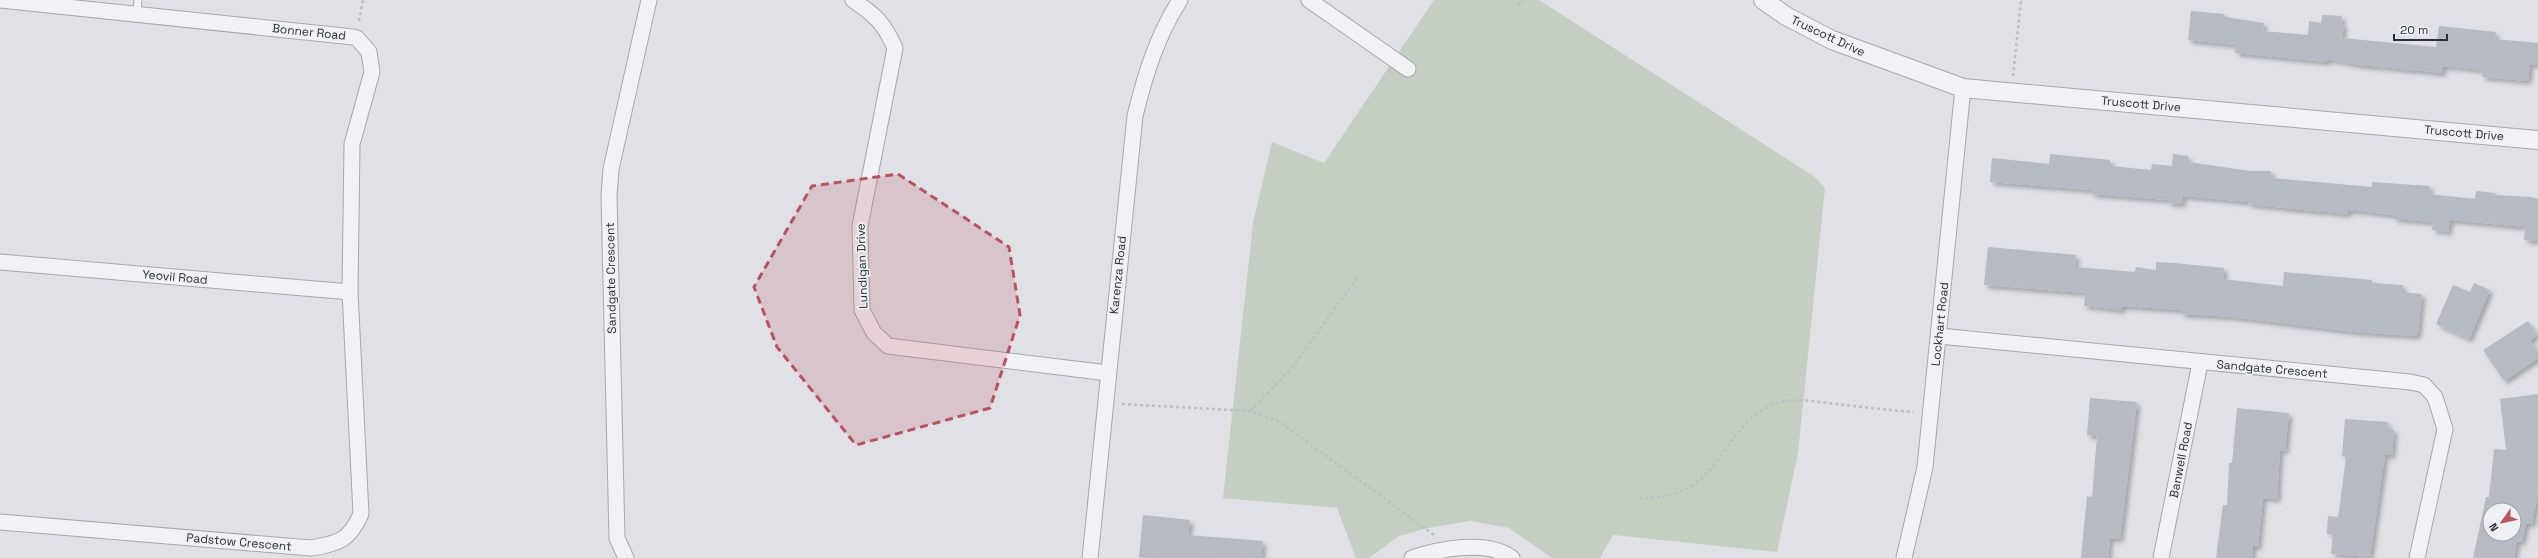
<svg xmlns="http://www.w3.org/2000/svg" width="2538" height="558" font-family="'Space Grotesk',sans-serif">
  <defs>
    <filter id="shadow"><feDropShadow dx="3.5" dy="3.5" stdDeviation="2" flood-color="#0004"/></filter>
  </defs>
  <rect width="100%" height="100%" fill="#dfe1e6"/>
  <polygon fill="#c4cfc1" points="1434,0 1539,0 1815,177 1825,188 1798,453 1777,552 1613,535 1600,558 1552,558 1509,528 1471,521 1432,527 1399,536 1369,558 1356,558 1337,508 1223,498 1253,223 1272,142 1324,163"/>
  <g fill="#b6bac2" fill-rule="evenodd" filter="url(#shadow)">
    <polygon points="2191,11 2224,14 2225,17 2264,23 2263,31 2308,35 2309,21 2321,23 2322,15 2342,16 2341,24 2344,24 2342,38 2436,47 2439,26 2496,32 2495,39 2538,43 2538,65 2530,64 2528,81 2482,77 2483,70 2443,66 2443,73 2360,65 2327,59 2327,62 2235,53 2236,45 2188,40"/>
    <polygon points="2050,154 2110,160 2110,166 2151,170 2152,164 2172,166 2173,154 2188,156 2188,162 2250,171 2271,171 2271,178 2372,187 2372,182 2430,186 2429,194 2475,199 2476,191 2496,193 2495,195 2530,197 2538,199 2538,241 2524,240 2525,227 2450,220 2448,232 2432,230 2433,222 2394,219 2394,215 2348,210 2348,214 2304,210 2248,204 2249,202 2183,196 2182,204 2168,203 2169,200 2091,194 2092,190 1990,182 1992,158 2049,164"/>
    <polygon points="1988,247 2076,255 2075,267 2135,272 2136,267 2156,270 2156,262 2174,263 2224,268 2223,279 2283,286 2284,272 2372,280 2372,283 2403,285 2403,292 2422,294 2418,333 2416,336 2355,332 2233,317 2181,314 2182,310 2122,306 2122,310 2084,306 2085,293 1984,285"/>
    <polygon points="2474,283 2490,290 2469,339 2436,324 2453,285 2470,292"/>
    <polygon points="2528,321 2537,335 2530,340 2538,353 2538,358 2504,381 2483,350"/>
    <path d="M 2538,394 L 2538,494 L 2532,524 L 2526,523 L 2522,542 L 2517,541 L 2514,558 L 2473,558 L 2486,497 L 2489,497 L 2494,449 L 2506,450 L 2500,399 ZM 2490,510 L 2514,510 L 2514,534 L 2490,534 Z"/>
    <polygon points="2090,398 2137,402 2120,539 2110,538 2108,558 2081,558 2087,496 2092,497 2097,436 2087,435"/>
    <polygon points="2237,408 2289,413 2285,451 2280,450 2277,499 2263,498 2258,546 2253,546 2252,558 2216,558 2223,505 2227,505 2229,463 2232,463"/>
    <polygon points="2345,419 2388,422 2387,428 2394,430 2392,455 2385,455 2370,557 2331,554 2333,534 2327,534 2328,516 2338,517 2339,511 2346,457 2342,456"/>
    <polygon points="1143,515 1190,520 1188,535 1263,541 1261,558 1139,557"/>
  </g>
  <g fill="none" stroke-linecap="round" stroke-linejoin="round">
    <defs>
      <polyline id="service" points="137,15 138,0"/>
      <g id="minor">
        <path d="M 0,0 L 353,37 L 357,38 L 369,52 L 372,72 L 352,144 L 350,292 L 361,514 C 349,541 339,543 311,548 L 0,522"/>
        <path d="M 853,0 C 875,15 884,23 895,48 L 860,226 L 862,310 L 874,333 L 888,346 L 1108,373"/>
        <polyline points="1309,0 1408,69"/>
        <polyline points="0,262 350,292"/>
        <polyline points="1939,336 2410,382 2424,385 2435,397 2445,429 2417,558"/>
        <polyline points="626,558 617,538 609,196 611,169 649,0"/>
        <path d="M 1090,558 L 1135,116 C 1145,75 1157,36 1180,0"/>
        <path d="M 1412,558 C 1439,549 1487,539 1512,558"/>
        <polyline points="1904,558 1925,467 1963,88"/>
        <polyline points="2161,558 2200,363"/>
      </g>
      <polyline id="tertiary" points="1763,0 1786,16 1832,40 1963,88 2538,140"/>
    </defs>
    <use href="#service" stroke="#a5a8af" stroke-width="9"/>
    <use href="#minor" stroke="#a5a8af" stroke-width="17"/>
    <use href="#tertiary" stroke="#a5a8af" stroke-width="20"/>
    <g stroke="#bdbfc5" stroke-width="2.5" stroke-dasharray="3 3" stroke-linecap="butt">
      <polyline points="1518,6 1523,0"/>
      <polyline points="359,21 363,0"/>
      <polyline points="2013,76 2021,0"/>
      <polyline points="1122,404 1250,411 1280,422 1434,535"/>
      <polyline points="1250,411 1291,369 1358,277"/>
      <path d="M 1639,499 C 1654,497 1669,497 1684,490 C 1722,473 1736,412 1781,402 C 1799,398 1818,402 1836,404 C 1862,407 1888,410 1914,412"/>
    </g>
    <use href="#service" stroke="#f1f2f5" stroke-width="7"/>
    <use href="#minor" stroke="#f1f2f5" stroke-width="15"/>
    <use href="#tertiary" stroke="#f1f2f5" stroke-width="18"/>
  </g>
  <path fill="#bd515e" fill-opacity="0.2" stroke="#bd515e" stroke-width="3" stroke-dasharray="8 5" stroke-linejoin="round" d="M 898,174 L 1009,247 L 1020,315 L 990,408 L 856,445 L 777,347 L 754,287 L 812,186 Z"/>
  <g text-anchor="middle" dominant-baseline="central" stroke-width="3.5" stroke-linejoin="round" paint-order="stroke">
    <g font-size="12" fill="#292f3b" stroke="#eef0f4">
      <text transform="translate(309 32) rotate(6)">Bonner Road</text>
      <text transform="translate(1828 36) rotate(25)">Truscott Drive</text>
      <text transform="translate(2141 104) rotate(5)">Truscott Drive</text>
      <text transform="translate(2464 133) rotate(5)">Truscott Drive</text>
      <text transform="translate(862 266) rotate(-92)">Lundigan Drive</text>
      <text transform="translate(1118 275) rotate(-84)">Karenza Road</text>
      <text transform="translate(175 277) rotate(5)">Yeovil Road</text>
      <text transform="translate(611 278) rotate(-91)">Sandgate Crescent</text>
      <text transform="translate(1940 324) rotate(-84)">Lockhart Road</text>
      <text transform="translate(2272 369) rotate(5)">Sandgate Crescent</text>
      <text transform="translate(2181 460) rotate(-79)">Banwell Road</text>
      <text transform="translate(239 542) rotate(5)">Padstow Crescent</text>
    </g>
  </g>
  <g transform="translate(2502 522) rotate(237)"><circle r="19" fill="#eef0f4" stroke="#9fa3aa"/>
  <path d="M0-3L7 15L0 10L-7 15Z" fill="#bd515e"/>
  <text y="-6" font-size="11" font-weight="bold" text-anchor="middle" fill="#292f3b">N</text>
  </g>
  <path d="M2394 34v6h53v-6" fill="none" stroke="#292f3b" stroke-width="2"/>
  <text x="2400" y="34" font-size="12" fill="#292f3b" stroke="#eef0f4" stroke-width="3" paint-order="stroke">20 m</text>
</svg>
